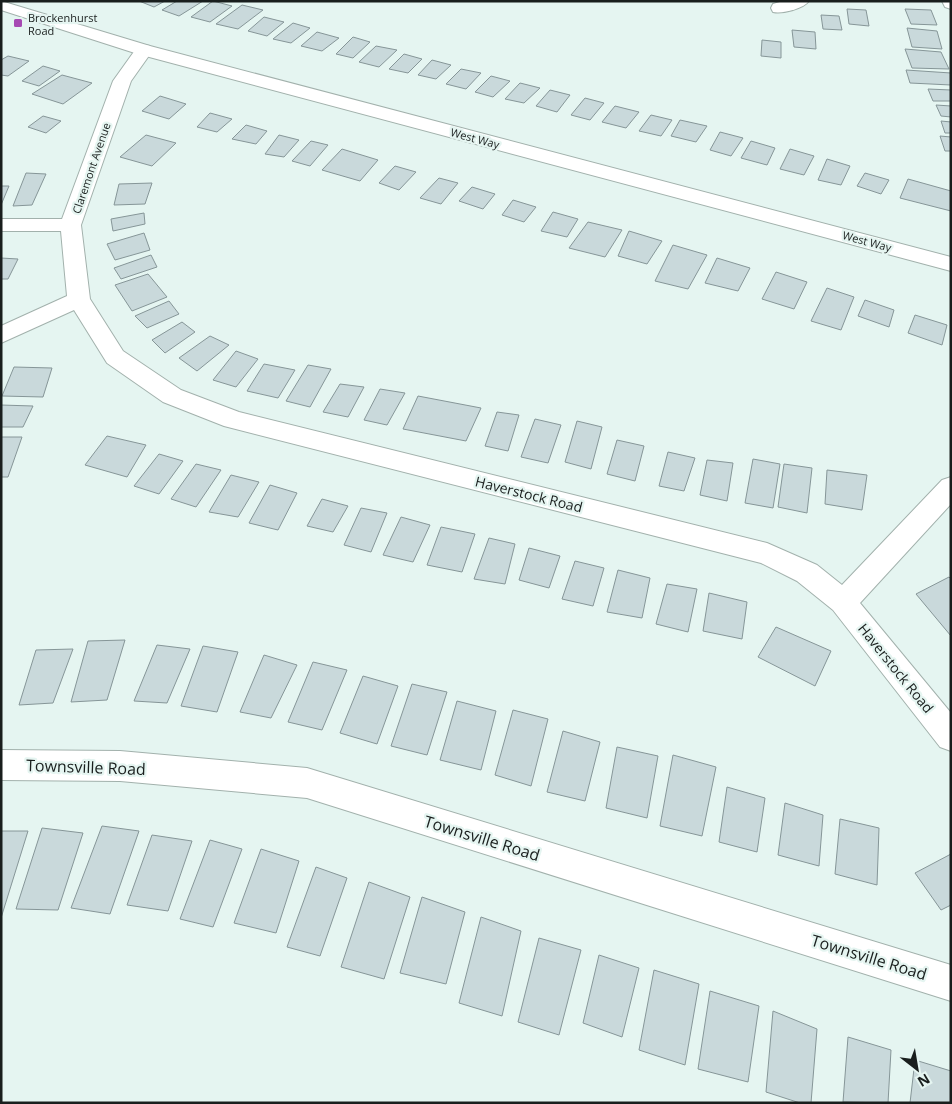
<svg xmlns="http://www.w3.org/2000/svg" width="952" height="1104" font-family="'Open Sans',sans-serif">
  <rect width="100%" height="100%" fill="#e5f5f1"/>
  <g fill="#c9d9db" stroke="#869698">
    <polygon points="139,1 165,1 154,7"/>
    <polygon points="177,1 203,1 179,16 162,10"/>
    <polygon points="213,1 232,6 210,22 191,17"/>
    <polygon points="242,5 263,10 238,29 216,24"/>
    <polygon points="847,9 866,10 869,26 849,24"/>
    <polygon points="905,9 931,10 937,25 911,24"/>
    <polygon points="821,15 839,16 842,30 823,29"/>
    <polygon points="264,17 284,22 267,36 248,31"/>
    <polygon points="293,23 310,28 291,43 273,39"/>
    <polygon points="907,28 937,31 942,49 912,47"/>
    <polygon points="792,30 815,32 816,49 794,47"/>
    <polygon points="317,32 339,38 322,51 301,46"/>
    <polygon points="353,37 370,42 353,58 336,54"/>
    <polygon points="762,40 781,42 781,58 761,56"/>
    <polygon points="376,46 397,50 379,67 359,62"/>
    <polygon points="905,49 941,52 949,69 912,68"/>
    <polygon points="404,54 422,59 408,73 389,69"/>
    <polygon points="8,56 29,61 8,76 1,75 1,60"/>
    <polygon points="432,60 451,65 436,79 418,75"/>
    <polygon points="43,66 60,71 39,86 22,81"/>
    <polygon points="461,69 481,73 466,89 446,84"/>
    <polygon points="906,70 951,73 951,85 910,83"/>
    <polygon points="62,75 92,83 63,104 32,94"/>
    <polygon points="491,76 510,81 493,97 475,92"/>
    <polygon points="520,83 540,88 524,103 505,99"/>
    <polygon points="928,89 951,90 951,101 933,101"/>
    <polygon points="550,90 570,95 557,112 536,106"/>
    <polygon points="160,96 186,104 169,119 142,111"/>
    <polygon points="585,98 604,103 590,120 571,115"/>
    <polygon points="936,105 951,106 951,117 941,116"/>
    <polygon points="615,106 639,112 626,128 602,122"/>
    <polygon points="210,113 232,119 217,132 197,127"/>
    <polygon points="651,115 672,120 661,136 639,131"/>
    <polygon points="43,116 61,121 46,133 28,127"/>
    <polygon points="680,120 707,126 696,142 671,136"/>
    <polygon points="941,121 951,122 951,133 945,133"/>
    <polygon points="246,125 267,131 256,144 232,139"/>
    <polygon points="720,132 743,138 731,156 710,150"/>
    <polygon points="146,135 176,143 152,166 120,157"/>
    <polygon points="279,135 299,140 284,157 265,154"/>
    <polygon points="940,136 951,137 951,151 945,151"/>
    <polygon points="311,141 328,145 310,166 292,161"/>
    <polygon points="751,141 775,148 767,165 741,158"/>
    <polygon points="342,149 378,160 360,181 322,170"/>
    <polygon points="790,149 814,156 804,175 780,169"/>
    <polygon points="827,159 850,166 841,185 818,180"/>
    <polygon points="395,166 416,172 399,190 379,183"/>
    <polygon points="26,173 46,174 32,205 13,206"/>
    <polygon points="865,173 889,180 881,194 857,186"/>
    <polygon points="439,178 458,183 441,204 420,198"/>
    <polygon points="908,179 951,191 951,211 900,198"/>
    <polygon points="152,183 145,204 114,205 119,184"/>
    <polygon points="1,186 9,186 1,205"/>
    <polygon points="472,187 495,194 483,209 459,201"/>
    <polygon points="513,200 536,207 524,222 502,215"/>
    <polygon points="553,212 578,219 567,237 541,231"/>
    <polygon points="144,213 145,224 113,231 111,219"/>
    <polygon points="588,222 622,230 605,257 569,248"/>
    <polygon points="629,231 662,241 647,264 618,256"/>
    <polygon points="144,233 150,250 115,260 107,244"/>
    <polygon points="673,245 707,255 688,289 655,281"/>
    <polygon points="151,255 157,267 121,279 114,268"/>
    <polygon points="1,258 18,259 8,279 1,279"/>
    <polygon points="717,258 750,268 738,291 705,283"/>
    <polygon points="776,272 807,282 794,309 762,299"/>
    <polygon points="148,274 167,297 132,311 115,285"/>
    <polygon points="827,288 854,297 841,330 811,321"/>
    <polygon points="865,300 894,310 889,327 858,316"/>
    <polygon points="169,301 179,314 147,328 135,316"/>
    <polygon points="915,315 947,325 942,345 908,333"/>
    <polygon points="182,322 195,332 165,353 152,340"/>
    <polygon points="210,336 229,345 197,371 179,358"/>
    <polygon points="236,351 258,359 236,387 213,380"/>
    <polygon points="264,364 295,370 278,398 247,391"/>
    <polygon points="308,365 331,369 310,407 286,401"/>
    <polygon points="14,367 52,368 43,397 2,396"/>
    <polygon points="340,384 364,387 348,417 323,412"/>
    <polygon points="380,389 405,393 387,425 364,420"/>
    <polygon points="418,396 481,408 466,441 403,429"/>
    <polygon points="1,405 33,406 23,427 1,427"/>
    <polygon points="497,412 519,415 508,451 485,446"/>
    <polygon points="535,419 561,425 548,463 521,457"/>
    <polygon points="577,421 602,427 591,469 565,462"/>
    <polygon points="107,436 146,445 127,477 85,465"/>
    <polygon points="1,437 22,437 8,477 1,477"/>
    <polygon points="617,440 644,446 635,481 607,474"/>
    <polygon points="668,452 695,458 684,491 659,486"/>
    <polygon points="159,454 183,461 159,494 134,486"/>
    <polygon points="753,459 780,464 773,508 745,503"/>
    <polygon points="707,460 733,463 727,501 700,495"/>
    <polygon points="196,464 221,470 196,507 171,499"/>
    <polygon points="784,464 812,468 807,513 778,507"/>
    <polygon points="827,470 867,475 862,510 825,504"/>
    <polygon points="231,475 259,482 238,517 209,512"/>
    <polygon points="270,485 297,493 278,530 249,523"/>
    <polygon points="322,499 348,506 333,532 307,526"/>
    <polygon points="361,508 387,513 371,552 344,545"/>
    <polygon points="401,517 430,525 413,562 383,555"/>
    <polygon points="441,527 475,534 462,572 427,565"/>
    <polygon points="489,538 515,544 505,584 474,579"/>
    <polygon points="529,548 560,556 549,588 519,580"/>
    <polygon points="575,561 604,568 593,606 562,599"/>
    <polygon points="618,570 650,578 642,618 607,612"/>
    <polygon points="949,577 951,579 951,636 916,594"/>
    <polygon points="667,584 697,589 688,632 656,624"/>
    <polygon points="709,593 747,602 742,639 703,631"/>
    <polygon points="776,627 831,651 815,686 758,657"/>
    <polygon points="125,640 107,700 71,702 88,641"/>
    <polygon points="157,645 190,649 167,703 134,701"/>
    <polygon points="203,646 238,652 217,712 181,706"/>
    <polygon points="73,649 53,703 19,705 36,650"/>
    <polygon points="264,655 297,665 271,718 240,712"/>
    <polygon points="313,662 347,670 322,730 288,722"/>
    <polygon points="363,676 398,686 377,744 340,733"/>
    <polygon points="412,684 447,692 427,755 391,746"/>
    <polygon points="457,701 496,711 481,770 440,760"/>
    <polygon points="513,710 548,719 531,786 495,775"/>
    <polygon points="563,731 600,742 585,801 547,792"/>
    <polygon points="617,747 658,756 647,818 606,808"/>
    <polygon points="673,755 716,767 702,836 660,826"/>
    <polygon points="727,787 765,798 757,852 719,842"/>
    <polygon points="785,803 823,815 819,866 778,855"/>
    <polygon points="840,819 879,828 877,885 835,874"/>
    <polygon points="102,826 139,831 110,914 71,908"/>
    <polygon points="42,828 83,833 58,910 16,909"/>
    <polygon points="1,831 28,831 1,918"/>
    <polygon points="152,835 192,841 168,911 127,905"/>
    <polygon points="210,840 242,849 213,927 180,919"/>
    <polygon points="261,849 299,861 276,933 234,923"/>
    <polygon points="951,854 951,905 941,910 915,873"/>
    <polygon points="316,867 347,878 320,956 287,947"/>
    <polygon points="369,882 410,897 384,979 341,967"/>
    <polygon points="422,897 465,912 446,984 400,973"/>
    <polygon points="481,917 521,931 502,1016 459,1003"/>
    <polygon points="539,938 581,950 559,1035 518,1022"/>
    <polygon points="599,955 639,968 622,1037 583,1023"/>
    <polygon points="654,970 699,984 685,1065 639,1050"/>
    <polygon points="710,991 759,1006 748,1082 698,1069"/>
    <polygon points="773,1011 817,1029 811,1103 800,1103 766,1092"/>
    <polygon points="848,1037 891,1050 888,1103 843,1102"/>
    <polygon points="915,1060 951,1071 951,1103 910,1103"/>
  </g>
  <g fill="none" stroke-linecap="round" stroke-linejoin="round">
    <defs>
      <g id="street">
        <path d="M 783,1 L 809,1 C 803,9 782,14 773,12 L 771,8 L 773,4 Z"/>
        <polygon points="942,1 951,1 951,9 945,7"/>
        <polygon points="144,45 150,46 153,50 131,81 81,225 90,299 123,351 181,390 239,412 767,543 817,565 842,585 942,480 951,477 951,504 860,603 951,713 951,751 940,747 833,610 797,581 761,563 224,426 163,402 107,363 74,310 1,343 1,326 67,296 61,231 1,231 1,219 62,219 113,81 138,46"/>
        <polygon points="1,750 120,751 307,768 951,965 951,1001 307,798 120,781 1,780"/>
      </g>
      <polygon id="secondary" points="1,1 150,46 951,257 951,271 138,54 1,10"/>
    </defs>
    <use href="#street" stroke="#a2b1ac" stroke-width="2"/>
    <use href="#secondary" stroke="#a2b1ac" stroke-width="2"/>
    <use href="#street" fill="#fff" fill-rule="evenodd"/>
    <use href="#secondary" fill="#fff" fill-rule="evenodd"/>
  </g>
  <rect fill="#a649b3" stroke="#e5f5f1" stroke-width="2" x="13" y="18" width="10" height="10" rx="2.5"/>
  <g text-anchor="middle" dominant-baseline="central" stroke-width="4.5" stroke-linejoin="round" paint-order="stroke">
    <g font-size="11" fill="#191e1d" stroke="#e5f5f1" text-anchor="start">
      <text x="28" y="17">Brockenhurst<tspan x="28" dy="13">Road</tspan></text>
    </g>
    <g font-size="11" fill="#191e1d" stroke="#e5f5f1">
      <text transform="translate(475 138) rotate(15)">West Way</text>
      <text transform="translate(91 168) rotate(-71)">Claremont Avenue</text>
      <text transform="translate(867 241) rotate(15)">West Way</text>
    </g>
    <g font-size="14" fill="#191e1d" stroke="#e5f5f1">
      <text transform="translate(529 494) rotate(14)">Haverstock Road</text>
      <text transform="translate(896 668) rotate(51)">Haverstock Road</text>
    </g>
    <g font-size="16" fill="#191e1d" stroke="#e5f5f1">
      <text transform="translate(86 767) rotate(2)">Townsville Road</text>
      <text transform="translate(482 838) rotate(17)">Townsville Road</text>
      <text transform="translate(869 957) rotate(17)">Townsville Road</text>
    </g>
  </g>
  <rect width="952" height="1104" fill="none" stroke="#191e1d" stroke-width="5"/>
  <g transform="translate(917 1069) rotate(149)" stroke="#e5f5f1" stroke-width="4" paint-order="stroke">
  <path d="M0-4L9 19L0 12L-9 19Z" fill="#191e1d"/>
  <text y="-8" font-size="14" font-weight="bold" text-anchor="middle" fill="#191e1d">N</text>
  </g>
</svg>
